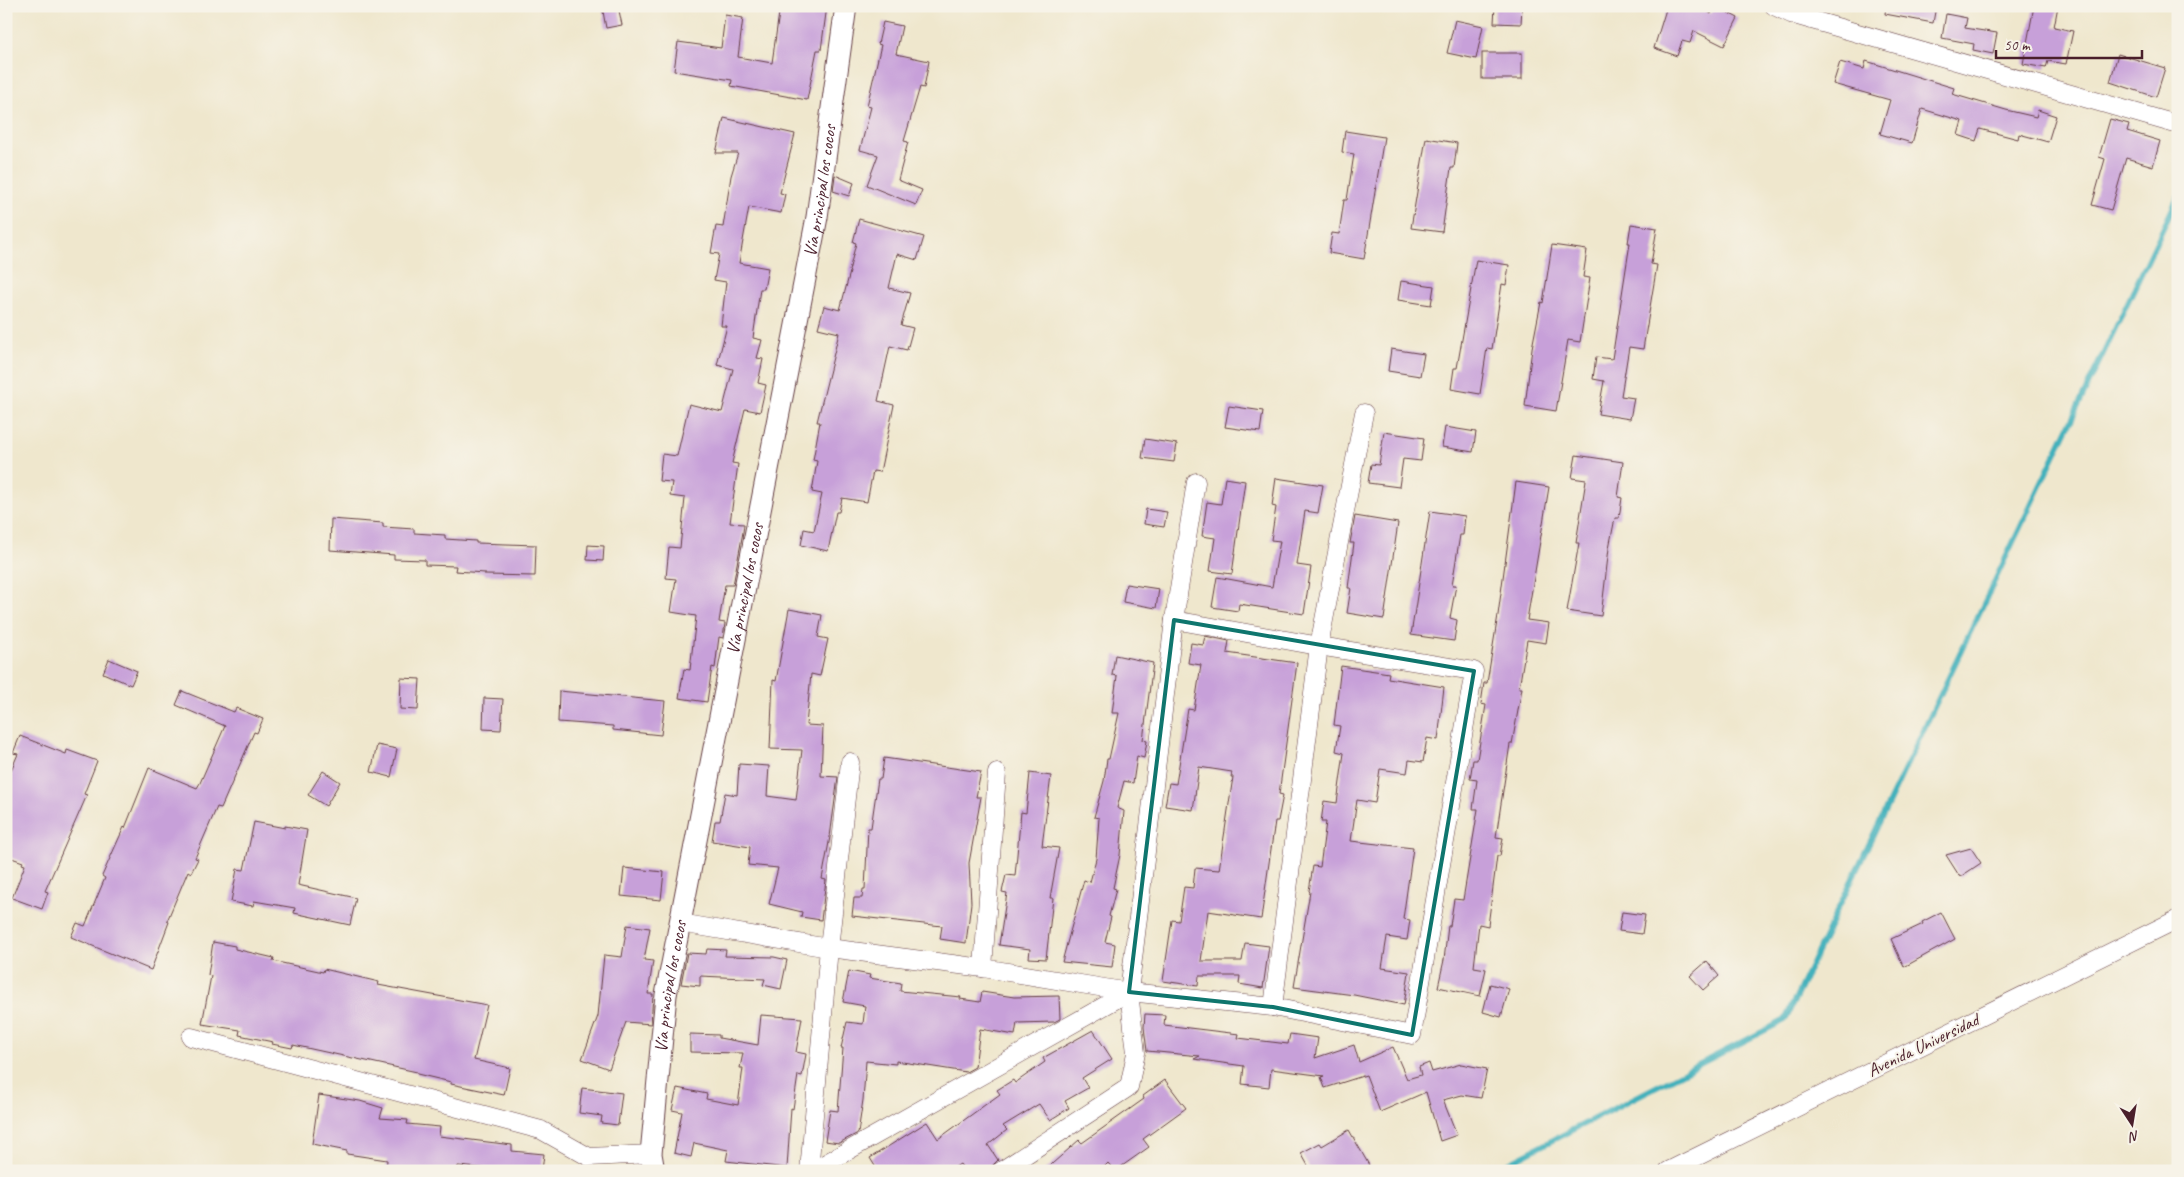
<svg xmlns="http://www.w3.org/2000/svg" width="2184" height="1177" font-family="Caveat,sans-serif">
  <rect width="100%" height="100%" fill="#f7f3e8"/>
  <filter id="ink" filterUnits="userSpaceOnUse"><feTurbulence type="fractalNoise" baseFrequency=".02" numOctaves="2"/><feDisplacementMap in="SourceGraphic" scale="10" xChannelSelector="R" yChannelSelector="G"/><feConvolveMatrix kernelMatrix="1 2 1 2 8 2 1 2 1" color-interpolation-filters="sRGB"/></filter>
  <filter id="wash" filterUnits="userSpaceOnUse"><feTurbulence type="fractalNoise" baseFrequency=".0096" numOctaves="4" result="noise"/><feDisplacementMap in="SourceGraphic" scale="20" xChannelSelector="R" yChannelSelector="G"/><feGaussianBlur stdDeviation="1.12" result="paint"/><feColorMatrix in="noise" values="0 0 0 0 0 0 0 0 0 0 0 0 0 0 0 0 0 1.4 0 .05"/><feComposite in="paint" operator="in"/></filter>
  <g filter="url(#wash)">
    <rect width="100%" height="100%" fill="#efe7cd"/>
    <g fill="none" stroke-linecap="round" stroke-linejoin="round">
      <polyline stroke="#42b1bc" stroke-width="5.5" points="1493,1171 1785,1020 2178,197"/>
    </g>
    <g id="blocks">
      <g fill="#c7a0d9">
        <polygon points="602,6 618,6 622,25 606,28"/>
        <polygon points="780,6 827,6 821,50 817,50 807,100 731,86 732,80 674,71 678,42 721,48 725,15 743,18 738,57 772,63"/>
        <polygon points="1495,6 1522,6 1521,24 1494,23"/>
        <polygon points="1667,6 1701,6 1711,14 1715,6 1738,18 1724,46 1694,31 1690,43 1682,41 1677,56 1654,48"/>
        <polygon points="1886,6 1936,6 1933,23 1885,14"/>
        <polygon points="2034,6 2058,6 2054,27 2073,31 2066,64 2048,61 2046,68 2023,64"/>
        <polygon points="1946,14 1967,18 1965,28 1997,33 1993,54 1973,50 1974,44 1942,38"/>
        <polygon points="1455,20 1483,26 1476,59 1447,53"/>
        <polygon points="883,22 902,26 896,54 929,61 924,88 920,87 904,141 908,142 898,180 922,190 916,205 867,185 878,155 860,150 871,107 867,106 881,45 878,44"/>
        <rect x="1482" y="53" width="40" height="26"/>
        <polygon points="2118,54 2165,68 2156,97 2110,82"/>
        <polygon points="1866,61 1954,88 1952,94 2006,110 2036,117 2038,110 2056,116 2048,142 2019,134 2018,139 1980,129 1976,141 1958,135 1962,121 1922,109 1912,143 1880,134 1890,100 1833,84 1840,62 1864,69"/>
        <polygon points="724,118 795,134 780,193 785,194 781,213 749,207 739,263 768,268 764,289 760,289 753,338 762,340 757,358 763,359 758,383 766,385 760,412 745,409 732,463 738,464 730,523 744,524 743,532 733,585 725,585 719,622 725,623 723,638 719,637 715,668 712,667 707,702 679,698 684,669 690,670 696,616 671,612 676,579 666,578 669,547 680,548 685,498 670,496 672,482 659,481 662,454 677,456 689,404 722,412 733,369 717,365 727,326 721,326 726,282 714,280 719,254 711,253 716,226 723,227 731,176 738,153 716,153"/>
        <polygon points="2110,119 2129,124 2127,131 2160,141 2153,166 2126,158 2111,210 2092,205 2105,159 2099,157"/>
        <polygon points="1345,131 1384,137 1364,259 1329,253 1332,233 1339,234 1344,200 1347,200 1354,154 1342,152"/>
        <polygon points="1426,138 1457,143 1454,168 1451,168 1442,232 1411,228"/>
        <polygon points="835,175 854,183 849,196 833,191"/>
        <polygon points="859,219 924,237 917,260 897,254 889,288 910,293 901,325 913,328 907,350 890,346 878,401 894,405 880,472 873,471 867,502 842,498 839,512 836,512 828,551 801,545 804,529 814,531 822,494 812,492 817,461 813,460 820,422 817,422 839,333 818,328 824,306 840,310 850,272 849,271 856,243 853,242"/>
        <polygon points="1631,224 1657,228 1651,264 1657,265 1643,349 1629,347 1621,396 1634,398 1630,419 1598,414 1604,381 1593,379 1596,357 1612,359 1630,243 1628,243"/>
        <polygon points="1552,245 1587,250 1583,277 1590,278 1580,342 1568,340 1556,411 1525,406 1532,348 1541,302 1543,303"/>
        <polygon points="1476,260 1509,265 1506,285 1502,284 1492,349 1487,348 1480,394 1451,389 1454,368 1457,368"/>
        <polygon points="1401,281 1434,286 1431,305 1398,300"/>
        <polygon points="1391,349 1424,354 1420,376 1388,371"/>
        <polygon points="1229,406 1263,411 1260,432 1225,427"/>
        <polygon points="1445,427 1476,432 1473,452 1442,447"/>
        <polygon points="1384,432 1424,438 1421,461 1403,459 1399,487 1368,483 1371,464 1379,465"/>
        <polygon points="1145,439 1177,444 1174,462 1142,458"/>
        <polygon points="1576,455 1623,462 1618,497 1622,498 1619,518 1615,518 1609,548 1601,616 1567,611 1579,543 1576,543 1586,480 1572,478"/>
        <polygon points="1225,478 1245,481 1232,574 1210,571 1215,538 1202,536 1207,502 1221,504"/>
        <polygon points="1276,478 1323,485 1318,513 1305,511 1297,565 1311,567 1304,614 1239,604 1238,611 1212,607 1217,577 1272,587 1280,541 1271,540 1276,507 1272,506"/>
        <polygon points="1516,482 1549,487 1527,620 1549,623 1546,643 1527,640 1519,688 1522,688 1512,744 1510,744 1496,837 1503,838 1500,856 1497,856 1488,926 1479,924 1474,967 1486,969 1480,996 1438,987 1444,960 1448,926 1450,926 1454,899 1463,900 1478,809 1473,809 1477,780 1470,779 1473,760 1477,760 1486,705 1481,704 1484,683 1487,683 1498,615"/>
        <polygon points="1146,509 1167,512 1164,527 1144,524"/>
        <polygon points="1430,511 1465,516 1463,535 1460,535 1452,585 1456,585 1450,618 1457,620 1454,641 1411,635"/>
        <polygon points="1355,516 1398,523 1384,619 1347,613 1351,588 1348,588 1354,543 1350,543"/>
        <polygon points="331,519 383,523 383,527 414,529 414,533 445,535 445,539 476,541 476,543 536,545 535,576 485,575 485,573 455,571 456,566 425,565 425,560 394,559 394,555 330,550"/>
        <polygon points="588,545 604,546 603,561 587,560"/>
        <polygon points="1126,584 1159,589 1156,608 1123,602"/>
        <polygon points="789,609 822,615 818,637 828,639 820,676 811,674 806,725 823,726 821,776 838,777 830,837 822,879 826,880 821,920 801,917 802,912 769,904 778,868 748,865 750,847 712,841 715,821 720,821 725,793 737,795 739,764 769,766 767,796 796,800 802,750 770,749 773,680 776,681"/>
        <polygon points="1205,636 1229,641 1227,653 1297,663 1279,794 1283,795 1278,821 1275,821 1261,919 1208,911 1201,961 1242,961 1245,943 1269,946 1263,988 1239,984 1240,976 1199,976 1198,986 1163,981 1172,920 1179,921 1184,887 1193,888 1195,868 1219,870 1233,777 1231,777 1232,772 1199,767 1193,810 1165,806 1169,783 1176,784 1188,709 1194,710 1201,665 1188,663 1191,643 1203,645"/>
        <polygon points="1115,655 1153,663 1143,740 1147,741 1144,758 1137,756 1133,783 1124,781 1117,808 1124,811 1120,855 1113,888 1116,889 1109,916 1111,917 1105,942 1115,944 1112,967 1062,962 1084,880 1090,882 1096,859 1099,818 1094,817 1104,781 1107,759 1109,759 1119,713 1112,713 1117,676 1112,675"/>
        <polygon points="109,659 137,671 131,685 103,673"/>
        <polygon points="1341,666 1389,673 1388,678 1444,687 1438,740 1427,738 1423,762 1409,760 1407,773 1380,769 1375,803 1357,800 1351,841 1413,848 1403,919 1410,920 1407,940 1387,937 1382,968 1409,972 1404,1005 1354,995 1294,987 1310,892 1309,891 1313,866 1320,867 1326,822 1321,822 1324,801 1337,803 1344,753 1336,751 1340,726 1334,725"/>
        <polygon points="401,678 420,679 418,710 400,709"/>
        <polygon points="182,691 234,712 236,708 263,719 257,733 254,732 221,808 217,807 195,858 198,859 191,873 188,871 167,921 169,922 151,970 71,937 77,923 85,926 105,878 102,876 124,827 125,828 149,768 197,788 200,783 225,726 176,705"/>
        <polygon points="559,691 665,701 661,735 613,730 613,726 558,722"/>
        <polygon points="484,698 503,699 501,730 483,729"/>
        <polygon points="20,736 66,754 67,750 97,761 84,794 87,795 45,891 48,892 42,909 12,898 25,865 22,864 23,862 6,856 6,782 18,754 13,753"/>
        <polygon points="377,745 397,749 391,777 371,772"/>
        <polygon points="884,758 981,772 976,797 981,797 969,863 971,903 966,943 940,939 942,926 852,916 854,898 862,898 863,889 865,889 868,828 871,828 878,779 881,779"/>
        <polygon points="323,771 340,782 326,806 308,795"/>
        <polygon points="1030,773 1051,776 1042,846 1059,848 1050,898 1053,898 1046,959 1029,958 1030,949 999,945 1007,893 1002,892 1006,875 1015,876 1021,812 1026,813"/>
        <polygon points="254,822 285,828 285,826 307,830 298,885 356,898 350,925 294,913 295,908 254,901 253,906 231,902 237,869 244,870"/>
        <polygon points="1971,848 1981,863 1960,877 1946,855"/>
        <polygon points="624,868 664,872 661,900 621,896"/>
        <polygon points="1622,912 1645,915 1642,934 1619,931"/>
        <polygon points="1941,912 1955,939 1904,967 1891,939 1923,924 1922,922"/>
        <polygon points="627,925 650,928 644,960 653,961 648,994 653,994 651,1024 626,1022 609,1069 582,1059 598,1016 604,955 622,957"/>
        <polygon points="213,942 235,946 235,949 274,958 273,961 323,972 324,969 379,982 378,985 487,1005 474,1060 510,1068 504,1095 451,1084 451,1082 417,1074 417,1072 293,1045 292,1048 272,1044 273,1042 239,1035 240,1030 202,1024 211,976 208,975"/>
        <polygon points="707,949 726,950 725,956 774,957 787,960 781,989 763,985 765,979 700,976 700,986 681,984 687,953 706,954"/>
        <polygon points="1707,961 1719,976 1703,990 1690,976"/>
        <polygon points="849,971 870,975 869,978 901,983 900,991 961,997 960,999 980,1002 982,992 1014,997 1059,996 1060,1019 1054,1022 1017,1023 1015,1035 980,1029 975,1067 966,1072 896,1061 896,1064 866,1061 863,1100 858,1133 839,1143 825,1141 830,1110 838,1111 843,1048 841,1048 847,1022 863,1024 865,1006 843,1002"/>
        <polygon points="1490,984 1509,989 1501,1017 1483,1012"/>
        <polygon points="1145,1014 1165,1015 1164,1025 1239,1034 1238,1038 1288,1044 1290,1034 1318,1038 1315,1058 1354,1045 1359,1062 1393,1047 1407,1079 1421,1075 1419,1067 1429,1063 1432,1072 1461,1064 1487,1069 1481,1098 1462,1095 1443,1100 1457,1135 1440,1141 1426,1092 1380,1112 1366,1075 1325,1088 1321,1077 1324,1076 1271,1069 1269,1087 1242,1084 1244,1066 1194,1059 1200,1056 1147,1051 1144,1027"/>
        <polygon points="761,1015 802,1018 796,1052 806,1054 802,1076 798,1075 793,1109 791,1108 787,1168 726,1161 728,1150 694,1143 691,1157 674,1153 682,1112 672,1110 677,1088 707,1094 706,1099 738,1105 743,1068 740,1068 743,1053 690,1052 690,1034 719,1035 719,1038 758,1045"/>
        <polygon points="1093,1030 1112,1059 1082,1078 1088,1088 1065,1101 1069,1108 1050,1120 1039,1104 1003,1126 1007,1130 988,1145 998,1160 992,1166 990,1171 965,1171 960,1164 949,1171 878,1171 870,1158 927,1122 938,1139 1000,1094 997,1090 1013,1080 1015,1083 1045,1062 1043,1058"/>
        <polygon points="1165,1080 1186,1108 1143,1139 1149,1147 1115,1171 1108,1163 1100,1171 1044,1171 1079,1140 1082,1143 1144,1099 1143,1096"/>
        <polygon points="582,1088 622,1093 618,1125 601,1123 602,1116 579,1113"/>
        <polygon points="319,1095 360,1101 383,1108 380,1118 408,1120 407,1124 440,1127 439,1136 512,1145 512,1151 544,1154 542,1171 490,1171 490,1169 458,1166 457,1171 386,1171 387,1160 347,1154 347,1151 312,1144"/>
        <polygon points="1349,1130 1369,1165 1360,1171 1311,1171 1301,1153 1320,1143 1322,1146"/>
      </g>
    </g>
  </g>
  <g filter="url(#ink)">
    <use href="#blocks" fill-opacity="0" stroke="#633d43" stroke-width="1"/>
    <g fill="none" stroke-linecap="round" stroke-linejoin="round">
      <defs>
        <g id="minor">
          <polyline points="1774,6 1791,14 2172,123"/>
          <polyline points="680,923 829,948 983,968 1129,992 1273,1007 1412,1035 1474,671 1319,646 1174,620"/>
          <polyline points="983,968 997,773"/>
          <polyline points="1273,1007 1319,646 1364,413"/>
          <polyline points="191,1037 541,1130 589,1157 651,1154"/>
          <polyline points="809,1171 829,948 850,762"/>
          <polyline points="812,1171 1129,992"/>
          <polyline points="1001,1171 1129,1087 1136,1053 1129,992 1174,620 1196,482"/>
          <polyline points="1668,1171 2178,919"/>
        </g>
        <g id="tertiary">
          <path id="s1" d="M 654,1171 L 651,1154 L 666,995 L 817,217 L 846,6"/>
        </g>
      </defs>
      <use href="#minor" stroke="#633d43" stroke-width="19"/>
      <use href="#tertiary" stroke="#633d43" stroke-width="23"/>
      <use href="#minor" stroke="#fff" stroke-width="18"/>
      <use href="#tertiary" stroke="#fff" stroke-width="21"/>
    </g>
  </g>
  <path fill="none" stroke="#0f766e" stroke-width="4" stroke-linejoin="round" d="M 1174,620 L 1474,671 L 1412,1035 L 1273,1007 L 1129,992 Z"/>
  <g text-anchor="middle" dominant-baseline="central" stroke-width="4" stroke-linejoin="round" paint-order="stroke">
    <g font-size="18" fill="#4a1f2b" stroke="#f7f3e8">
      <text stroke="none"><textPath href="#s1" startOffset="996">Vía principal los cocos</textPath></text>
      <text stroke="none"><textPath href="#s1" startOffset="591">Vía principal los cocos</textPath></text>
      <text stroke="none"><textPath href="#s1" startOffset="186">Vía principal los cocos</textPath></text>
      <text transform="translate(1923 1045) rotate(-26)">Avenida Universidad</text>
    </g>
  </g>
  <rect width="2184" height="1177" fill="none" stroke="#f7f3e8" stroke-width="25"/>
  <g transform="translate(2132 1124) rotate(168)" stroke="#f7f3e8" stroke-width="4" paint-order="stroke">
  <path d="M0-4L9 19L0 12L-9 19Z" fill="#4a1f2b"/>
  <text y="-8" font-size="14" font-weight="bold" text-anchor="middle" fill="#4a1f2b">N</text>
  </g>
  <path d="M1996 50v8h146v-8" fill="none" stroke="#4a1f2b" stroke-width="2.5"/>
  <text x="2004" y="50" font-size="15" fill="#4a1f2b" stroke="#f7f3e8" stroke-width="4" paint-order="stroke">50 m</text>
</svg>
